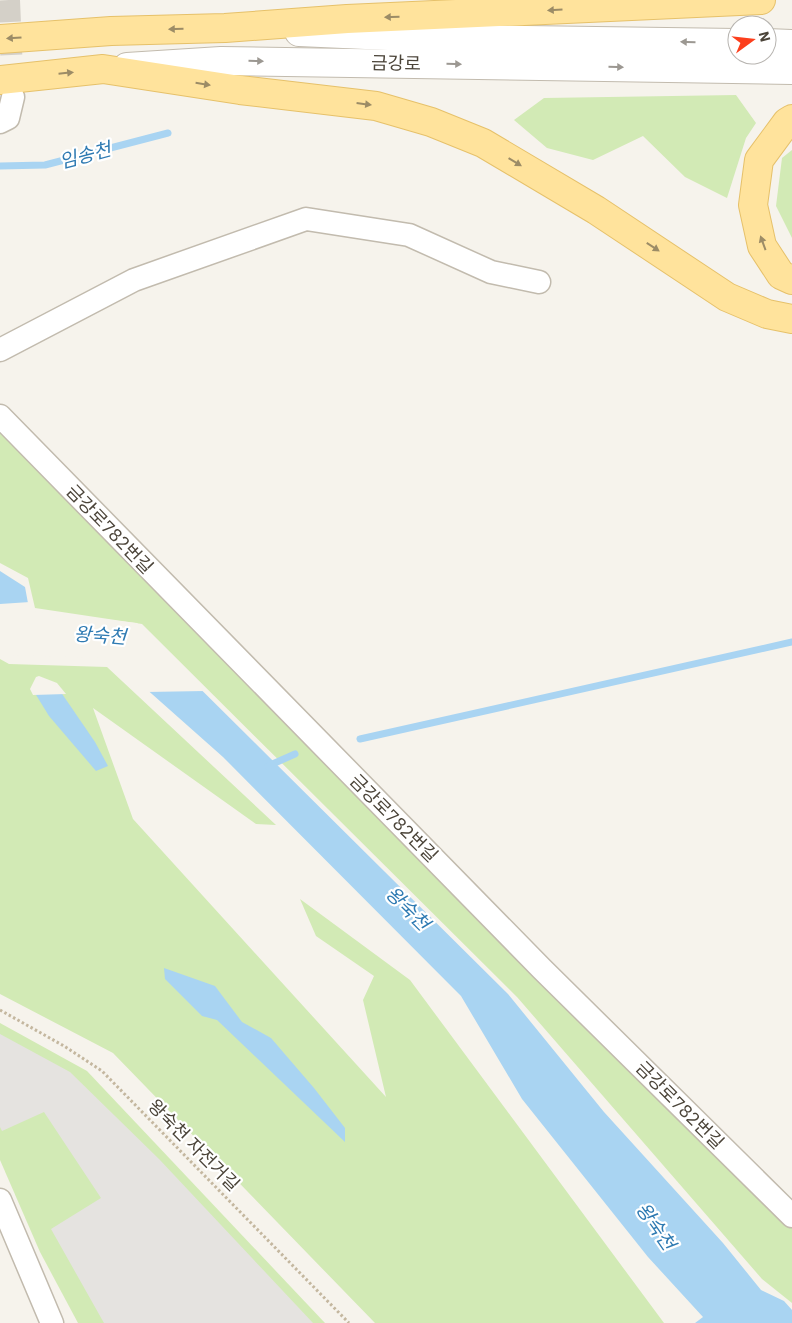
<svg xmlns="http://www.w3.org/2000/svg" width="792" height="1323" font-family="'IBM Plex Sans','Noto Sans KR',sans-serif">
  <rect width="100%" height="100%" fill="#f6f3ec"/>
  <g fill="#d2eab5">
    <polygon points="736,95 756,123 746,138 727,198 685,177 643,136 593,160 547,148 514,120 544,98"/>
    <polygon points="792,150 792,238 776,206 782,158"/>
    <polygon points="0,429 792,1222 792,1303 762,1279 517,997 142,624 35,608 28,578 0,563"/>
    <polygon points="0,659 9,664 107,667 276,825 256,824 93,708 133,819 386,1097 363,1000 374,976 316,936 300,899 410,980 664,1323 375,1323 113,1053 0,994"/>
    <polygon points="0,1023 87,1071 325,1323 78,1323 40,1252 0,1160"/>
  </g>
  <polygon fill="#e5e3e0" points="0,1034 70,1072 159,1159 313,1323 104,1323 51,1229 101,1198 44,1112 2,1131 0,1127"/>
  <g fill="#a9d4f2">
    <polygon points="0,571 25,587 30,614 136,625 508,994 604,1112 723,1243 761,1290 784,1301 792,1310 792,1323 695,1323 703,1317 648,1257 522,1099 461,996 223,757 108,655 0,646"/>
    <polygon points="56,685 95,742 108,766 96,771 49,716 33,690"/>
    <polygon points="164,968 215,986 242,1022 271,1038 314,1088 345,1128 345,1142 217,1020 202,1016 165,979"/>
  </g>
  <g fill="#f6f3ec">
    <polygon points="30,602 32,611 137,623 205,691 146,692 107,658 11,655 0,649 0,604"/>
    <polygon points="39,676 57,683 66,694 33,695 30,689 36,677"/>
  </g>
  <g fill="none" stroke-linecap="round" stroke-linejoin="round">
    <g stroke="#a9d4f2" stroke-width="7">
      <polyline points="0,166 45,165 168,133"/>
      <polyline points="360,739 792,642"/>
      <polyline points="268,766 295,754"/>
    </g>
    <polyline stroke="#d4d0c8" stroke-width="22" stroke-dasharray="22 11" stroke-linecap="butt" points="9,0 13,96"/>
    <defs>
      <g id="minor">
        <polyline points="0,122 8,118 13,97"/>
        <polyline points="0,350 134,280 306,219 409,235 491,272 539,282"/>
        <polyline points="0,416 542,969 792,1216"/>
        <polyline points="0,1200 52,1323"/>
      </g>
      <g id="tertiary">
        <polyline points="299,32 455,39 737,43"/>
        <polyline points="767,43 792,44"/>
        <polyline points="127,67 221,61 792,70"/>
      </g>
      <g id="primary">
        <polyline points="0,39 111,31 225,28 347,19 761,0"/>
        <polyline points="0,80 103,69 240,90 376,106 431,122 483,143 596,210 727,297 767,314 792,319"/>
        <polyline points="792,119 787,122 759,160 753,205 762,246 781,275 792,280"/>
      </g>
    </defs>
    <use href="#minor" stroke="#c2bbae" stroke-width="25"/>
    <use href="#tertiary" stroke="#c2bbae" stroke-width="30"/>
    <use href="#primary" stroke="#e6c16a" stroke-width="30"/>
    <polyline stroke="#c4b79f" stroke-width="3" stroke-dasharray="2.5 2.5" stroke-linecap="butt" points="0,1010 64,1046 102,1071 349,1323"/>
    <use href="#minor" stroke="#fff" stroke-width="22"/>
    <use href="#tertiary" stroke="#fff" stroke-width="28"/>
    <use href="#primary" stroke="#ffe39c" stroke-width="28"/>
  </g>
  <defs><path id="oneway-solid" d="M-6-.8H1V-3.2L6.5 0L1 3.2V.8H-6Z" transform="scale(1.25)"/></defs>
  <g fill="#9c8c66">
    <use href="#oneway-solid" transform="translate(555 10) rotate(177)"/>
    <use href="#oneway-solid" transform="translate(392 17) rotate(178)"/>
    <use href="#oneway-solid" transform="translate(176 29) rotate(179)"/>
    <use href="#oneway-solid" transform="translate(14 38) rotate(176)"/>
    <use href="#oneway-solid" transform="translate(66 73) rotate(-6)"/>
    <use href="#oneway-solid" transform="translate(203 84) rotate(9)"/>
    <use href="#oneway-solid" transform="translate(364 104) rotate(7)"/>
    <use href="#oneway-solid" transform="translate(515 162) rotate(31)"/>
    <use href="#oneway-solid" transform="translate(763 243) rotate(-110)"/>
    <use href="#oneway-solid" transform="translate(653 247) rotate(33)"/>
  </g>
  <g fill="#9c9892">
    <use href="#oneway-solid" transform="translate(688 42) rotate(-179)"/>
    <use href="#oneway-solid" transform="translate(256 61) rotate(1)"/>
    <use href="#oneway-solid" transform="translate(454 64) rotate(1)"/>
    <use href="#oneway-solid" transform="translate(616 67) rotate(1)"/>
  </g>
  <g text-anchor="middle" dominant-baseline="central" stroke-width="4.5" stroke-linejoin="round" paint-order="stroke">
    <g font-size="18" fill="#4b4439" stroke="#fff">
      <text transform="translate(396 63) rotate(1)">금강로</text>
      <text transform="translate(110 529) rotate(46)">금강로782번길</text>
      <text transform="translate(394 818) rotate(45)">금강로782번길</text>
      <text transform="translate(680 1105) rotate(45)">금강로782번길</text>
      <text transform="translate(194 1145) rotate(45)">왕숙천 자전거길</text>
    </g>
    <g font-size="19" font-style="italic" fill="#2e7ab2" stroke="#fff">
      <text transform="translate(85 155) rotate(-15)">임송천</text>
      <text transform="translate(100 635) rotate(4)">왕숙천</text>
      <text transform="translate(408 908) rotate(45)">왕숙천</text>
      <text transform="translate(656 1226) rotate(55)">왕숙천</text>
    </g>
  </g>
  <g transform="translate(752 40) rotate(75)"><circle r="24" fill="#ffffff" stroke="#b7b4b0"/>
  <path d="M0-4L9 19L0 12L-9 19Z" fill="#fc3f1d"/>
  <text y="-8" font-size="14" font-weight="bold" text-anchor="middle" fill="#4b4439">N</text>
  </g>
</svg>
